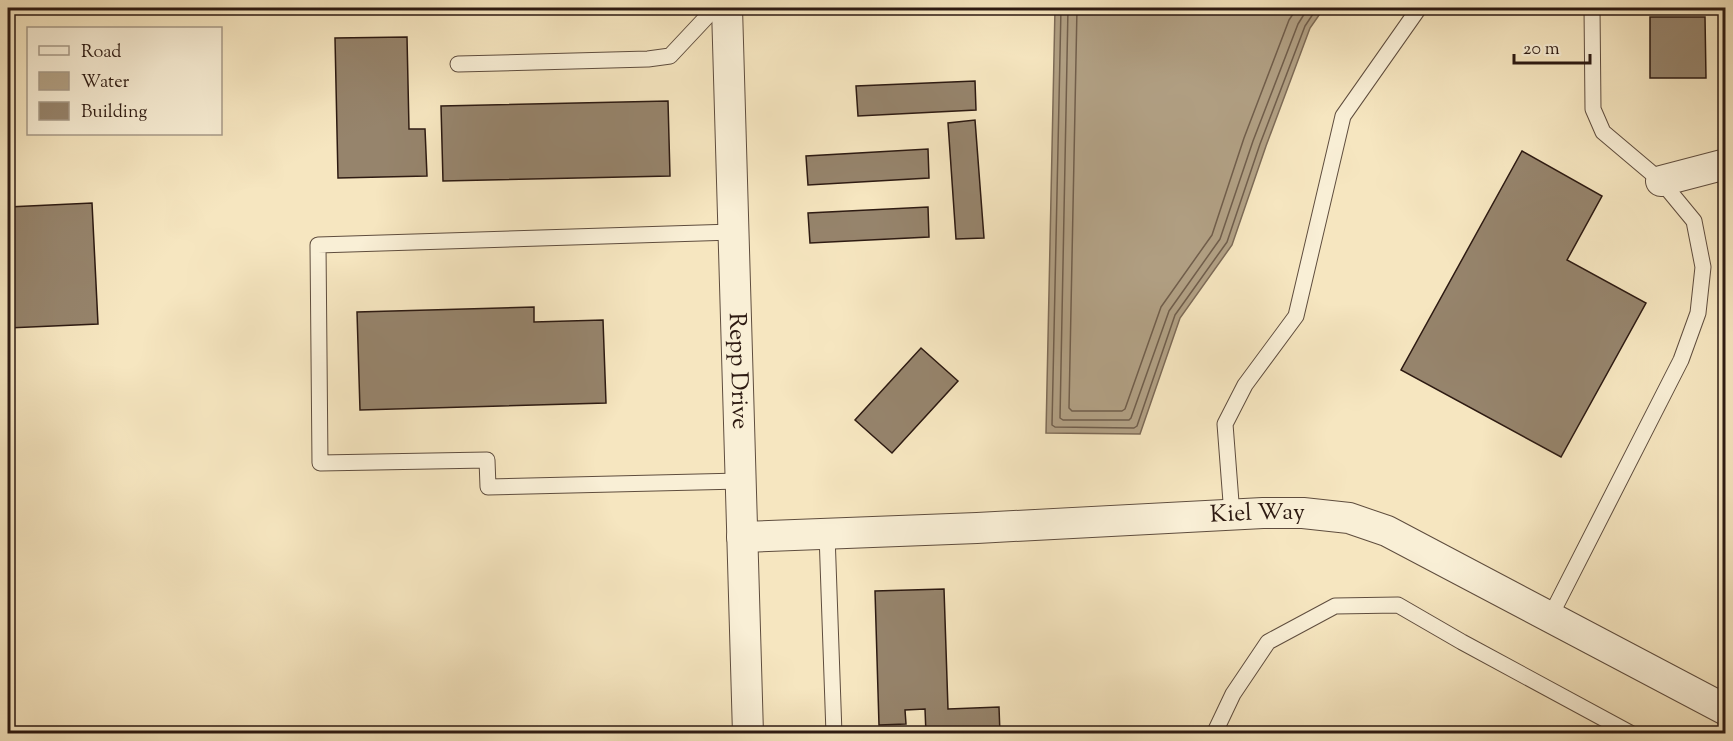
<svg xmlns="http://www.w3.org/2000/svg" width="1733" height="741" font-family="'Sorts Mill Goudy',serif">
  <rect width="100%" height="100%" fill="#f6e6c0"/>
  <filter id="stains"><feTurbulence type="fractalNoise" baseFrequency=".00333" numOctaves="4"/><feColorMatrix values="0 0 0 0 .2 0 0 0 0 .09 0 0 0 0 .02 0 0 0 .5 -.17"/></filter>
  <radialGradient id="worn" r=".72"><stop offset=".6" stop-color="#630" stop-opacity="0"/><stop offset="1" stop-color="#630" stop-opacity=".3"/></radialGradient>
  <polygon fill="#b2a185" stroke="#7d6b57" stroke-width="1.5" points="1055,8 1324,8 1310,28 1266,146 1232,245 1180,318 1140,434 1046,433"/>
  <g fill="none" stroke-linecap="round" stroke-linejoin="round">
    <g stroke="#705e4c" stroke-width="1.5">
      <polyline points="1061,8 1052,425 1055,427 1134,428 1137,426 1175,315 1227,242 1260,144 1305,26 1317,8"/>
      <polyline points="1068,8 1060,418 1063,420 1129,420 1131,418 1169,311 1220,239 1253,141 1298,24 1308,8"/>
      <polyline points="1077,8 1069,408 1072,411 1122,411 1125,409 1161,307 1212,235 1244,138 1289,20 1297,8"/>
    </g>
  </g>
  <g fill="#96846c" stroke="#2d1a12" stroke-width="1.5">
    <polygon points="1650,17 1705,17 1706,78 1650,78"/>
    <polygon points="407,37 409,129 425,129 427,176 338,178 335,38"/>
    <polygon points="975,81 976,110 858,116 856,86"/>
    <polygon points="668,101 670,176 443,181 441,106"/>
    <polygon points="975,120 984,238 956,239 948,123"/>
    <polygon points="928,149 929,178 808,185 806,156"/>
    <polygon points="1522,151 1602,196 1567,260 1646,303 1561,457 1401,370"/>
    <polygon points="92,203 98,324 8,328 8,207"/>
    <polygon points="928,207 929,237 810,243 808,213"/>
    <polygon points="534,307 534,322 603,320 606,403 360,410 357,312"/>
    <polygon points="921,348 958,381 892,453 855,420"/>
    <polygon points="944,589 948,709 999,707 1000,734 926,734 925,709 905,710 906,724 879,725 875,591"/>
  </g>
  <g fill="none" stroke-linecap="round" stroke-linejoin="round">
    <defs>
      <g id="service">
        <polyline points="458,64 648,59 670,56 715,8"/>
        <polyline points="733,232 318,245 320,463 487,460 488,487 740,481"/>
        <polyline points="1232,515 1225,424 1245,385 1296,316 1343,116 1419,8"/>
        <polyline points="827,534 834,734"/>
        <polyline points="1550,617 1681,360 1698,313 1703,267 1694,221 1661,181 1603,132 1593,109 1592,8"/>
        <polyline points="1214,734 1233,694 1268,642 1335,606 1398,605 1462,642 1632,734"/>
      </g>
      <g id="minor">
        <path id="s1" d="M 727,8 L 748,734"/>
        <polyline points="1661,181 1726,164"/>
        <path id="s2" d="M 742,537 L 977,528 L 1263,513 L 1303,513 L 1349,518 L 1387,531 L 1726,710"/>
      </g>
    </defs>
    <use href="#service" stroke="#5f4d3e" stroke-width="17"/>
    <use href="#minor" stroke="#5f4d3e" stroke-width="32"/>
    <use href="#service" stroke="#f9efd6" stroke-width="15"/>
    <use href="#minor" stroke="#f9efd6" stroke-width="30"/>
  </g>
  <g text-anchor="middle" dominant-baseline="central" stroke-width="5" stroke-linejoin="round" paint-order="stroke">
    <g font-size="24" fill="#2d1a12" stroke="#f9efd6">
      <text stroke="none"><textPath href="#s1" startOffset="363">Repp Drive</textPath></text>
      <text stroke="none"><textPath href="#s2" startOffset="516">Kiel Way</textPath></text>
    </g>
  </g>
  <rect width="1733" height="741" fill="none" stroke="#f6e6c0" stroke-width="30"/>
  <rect x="9" y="9" width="1715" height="723" fill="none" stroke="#2d1a12" stroke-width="3"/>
  <rect x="15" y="15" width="1703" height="711" fill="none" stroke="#2d1a12" stroke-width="1.5"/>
  <rect x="27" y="27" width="195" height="108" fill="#f9efd6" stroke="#a79a88" stroke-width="1.5"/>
  <rect x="39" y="46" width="30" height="9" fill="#f9efd6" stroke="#a79a88" stroke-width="1.5"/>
  <text x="81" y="57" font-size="18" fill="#2d1a12">Road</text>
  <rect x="39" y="72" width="30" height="18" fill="#b2a185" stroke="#a79a88" stroke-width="1.5"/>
  <text x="81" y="87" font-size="18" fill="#2d1a12">Water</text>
  <rect x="39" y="102" width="30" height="18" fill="#96846c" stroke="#a79a88" stroke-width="1.5"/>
  <text x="81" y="117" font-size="18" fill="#2d1a12">Building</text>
  <path d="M1514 54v9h76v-9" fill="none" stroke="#2d1a12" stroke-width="3"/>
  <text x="1523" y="54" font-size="18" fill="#2d1a12" stroke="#f9efd6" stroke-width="4.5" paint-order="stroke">20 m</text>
  <rect width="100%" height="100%" filter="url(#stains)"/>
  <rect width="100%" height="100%" fill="url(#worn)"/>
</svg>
